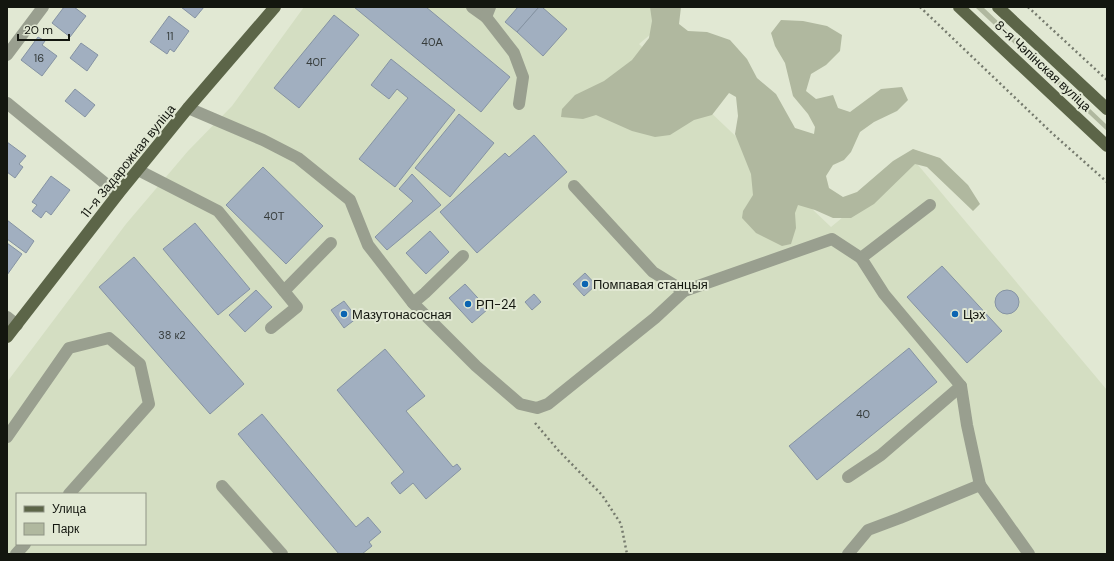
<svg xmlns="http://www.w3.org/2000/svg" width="1114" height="561" font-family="'DM Sans',sans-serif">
  <rect width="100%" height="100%" fill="#e1e8d3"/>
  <path fill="#d4dec2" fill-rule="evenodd" d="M 304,7 L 660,7 L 670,18 L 639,44 L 831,227 L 913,159 L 1107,390 L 1107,554 L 7,554 L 7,382 L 126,224 L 188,151 L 232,106 ZM 17,494 L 145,494 L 145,544 L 17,544 Z"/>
  <g fill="#b0b89f">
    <polygon points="650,7 681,7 679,24 688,31 707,32 730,40 747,59 757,78 776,94 795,128 814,134 815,127 808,114 793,96 785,63 775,46 771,33 781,20 803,21 827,26 842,35 840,51 826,65 811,74 806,91 816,99 833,95 838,108 850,112 881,89 902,87 908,100 897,111 874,122 860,132 851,152 844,160 833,165 826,176 829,188 843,197 857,192 893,161 913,149 940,158 968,185 980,204 973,211 927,167 915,164 874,204 851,218 833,218 815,210 798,205 795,213 796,228 791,244 782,246 756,233 742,218 743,211 753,195 751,174 735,134 738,116 736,97 729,93 712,115 694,120 670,135 655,137 632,131 596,115 583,119 561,117 562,109 575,95 604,81 632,60 649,38 652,21"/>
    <polygon points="975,7 983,7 1107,125 1107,131"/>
  </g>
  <g fill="#a1afc0" stroke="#8593a3">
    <polygon points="64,7 74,7 86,16 70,37 52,23"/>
    <polygon points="181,7 204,7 195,18"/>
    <polygon points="354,7 426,7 510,77 481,112"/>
    <polygon points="518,7 539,7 517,32 505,22"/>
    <polygon points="539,7 542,7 567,29 543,56 517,32"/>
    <polygon points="334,15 359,35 299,108 274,88"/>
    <polygon points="169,16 189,31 174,52 170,49 167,54 150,42"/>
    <polygon points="38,37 45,41 42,45 57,56 42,76 21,60"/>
    <polygon points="81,43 98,55 87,71 70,58"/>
    <polygon points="391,59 455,110 395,187 359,159 408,98 397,89 389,99 371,85"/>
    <polygon points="75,89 95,105 85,117 65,101"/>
    <polygon points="459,114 494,143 450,197 415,168"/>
    <polygon points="534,135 567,172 477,253 440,212 505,153 509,157"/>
    <polygon points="7,142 26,156 19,164 23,167 15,178 7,172"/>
    <polygon points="263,167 323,226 286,264 226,205"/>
    <polygon points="412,174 441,205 387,250 375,237 413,201 399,189"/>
    <polygon points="51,176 70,190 51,215 46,211 41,218 32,211 37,205 32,202"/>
    <polygon points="7,220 34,241 26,253 7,239"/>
    <polygon points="195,223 250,289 218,315 163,249"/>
    <polygon points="430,231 449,252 426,274 406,253"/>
    <polygon points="7,243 22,254 7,275"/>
    <polygon points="134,257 244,384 210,414 99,287"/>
    <polygon points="942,266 1002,331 967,363 907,297"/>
    <polygon points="585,273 596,285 584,296 573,284"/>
    <polygon points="465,284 488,309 472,323 449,298"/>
    <polygon points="256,290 272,307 245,332 229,315"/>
    <circle cx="1007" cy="302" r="12"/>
    <polygon points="534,294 541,302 532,310 525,302"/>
    <polygon points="344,301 357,318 344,328 331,310"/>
    <polygon points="909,348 937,382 817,480 789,446"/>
    <polygon points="385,349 425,396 406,411 453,467 457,464 461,469 426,499 413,483 400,494 391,483 404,472 337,390"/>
    <polygon points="262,414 356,527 368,517 381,532 369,542 372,546 362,554 339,554 238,434"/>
  </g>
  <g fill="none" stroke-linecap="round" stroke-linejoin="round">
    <g stroke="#757a6d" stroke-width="2.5" stroke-dasharray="2 3" stroke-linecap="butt">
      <polyline points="920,7 1053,134 1107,182"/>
      <polyline points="1028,7 1107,80"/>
      <polyline points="535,423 558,450 602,495 621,524 627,554"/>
    </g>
    <g stroke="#999f8f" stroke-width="12">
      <polyline points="472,7 486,17"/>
      <polyline points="490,7 486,17 514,53 523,77 519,104"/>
      <polyline points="7,55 43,7"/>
      <polyline points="7,103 118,194"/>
      <polyline points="188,108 263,140 298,158 350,200 368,245 413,303 476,366 520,404 537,408 548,404 655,318 684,291 832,239 861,258 930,205"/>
      <polyline points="138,170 218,211 297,307 271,328"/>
      <polyline points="574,186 653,272 684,291"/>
      <polyline points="861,258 884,294 961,386 967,425 980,485"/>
      <polyline points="284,291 331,243"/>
      <polyline points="413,303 425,293 463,256"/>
      <polyline points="7,317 17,325"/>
      <polyline points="7,437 69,348 109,338 140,364 149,404 69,494"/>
      <polyline points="848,477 881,455 961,386"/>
      <polyline points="222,486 282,554"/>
      <polyline points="16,554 25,544"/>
      <polyline points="848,554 868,530 900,518 980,485 1029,554"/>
    </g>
    <g stroke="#5c6548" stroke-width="12">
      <polyline points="959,7 1107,146"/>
      <polyline points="998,7 1107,109"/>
      <polyline points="7,337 118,194 188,108 275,7"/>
    </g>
  </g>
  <g fill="#0a64b2" stroke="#e1e8d3" stroke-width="1.5">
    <circle cx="585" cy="284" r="4"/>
    <circle cx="468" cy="304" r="4"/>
    <circle cx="344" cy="314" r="4"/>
    <circle cx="955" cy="314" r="4"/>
  </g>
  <g text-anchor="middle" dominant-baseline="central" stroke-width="4" stroke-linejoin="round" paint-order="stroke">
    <g font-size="11" fill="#363c3b">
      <text x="170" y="36">11</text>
      <text x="432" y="42">40А</text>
      <text x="39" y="58">16</text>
      <text x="316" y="62">40Г</text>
      <text x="274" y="216">40Т</text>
      <text x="172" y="335">38 к2</text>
      <text x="863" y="414">40</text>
    </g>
    <g font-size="13" fill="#13160f" stroke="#e1e8d3">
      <text transform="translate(1043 66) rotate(43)">8-я Чэпінская вуліца</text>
      <text transform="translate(128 161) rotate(-51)">11-я Задарожная вуліца</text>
    </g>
    <g font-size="13" fill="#13160f" stroke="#e1e8d3" text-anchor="start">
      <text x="593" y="284">Помпавая станцыя</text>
      <text x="476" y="304">РП-24</text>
      <text x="352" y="314">Мазутонасосная</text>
      <text x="963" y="314">Цэх</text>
    </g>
  </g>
  <rect width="1114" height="561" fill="none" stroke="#13160f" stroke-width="16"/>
  <rect x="16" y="493" width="130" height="52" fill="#e1e8d3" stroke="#8f9485"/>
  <rect x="24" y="506" width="20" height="6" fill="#5c6548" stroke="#8f9485"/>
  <text x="52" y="513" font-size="12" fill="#13160f">Улица</text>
  <rect x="24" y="523" width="20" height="12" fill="#b0b89f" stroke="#8f9485"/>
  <text x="52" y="533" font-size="12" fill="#13160f">Парк</text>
  <path d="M18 34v6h51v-6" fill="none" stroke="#13160f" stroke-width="2"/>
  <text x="24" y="34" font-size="12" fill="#13160f" stroke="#e1e8d3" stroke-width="3" paint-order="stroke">20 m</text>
</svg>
